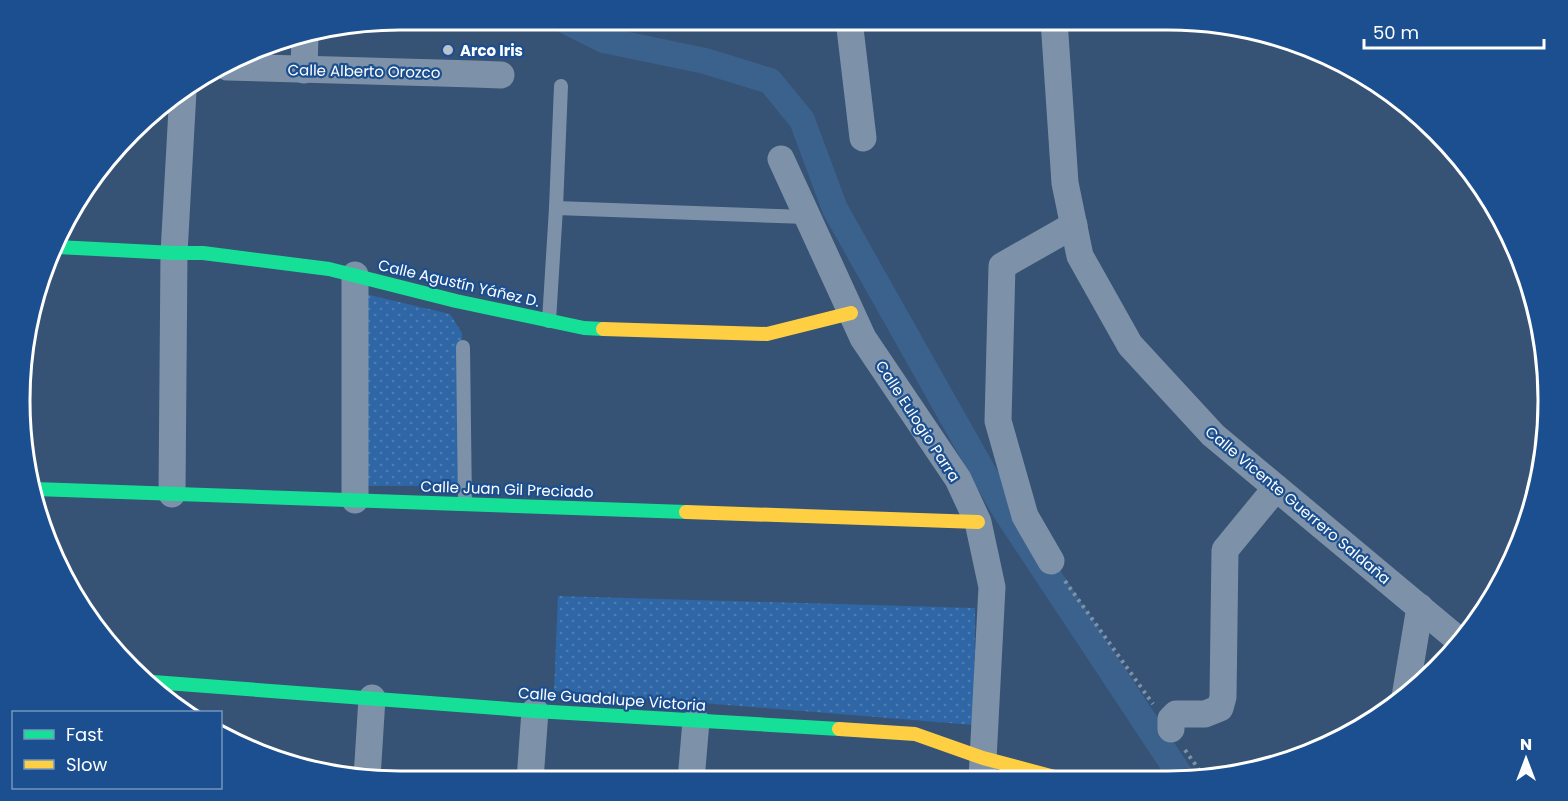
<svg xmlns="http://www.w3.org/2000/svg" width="1568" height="801" font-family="Poppins,sans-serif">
  <defs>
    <pattern id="grass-dots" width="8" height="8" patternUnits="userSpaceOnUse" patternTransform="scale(1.5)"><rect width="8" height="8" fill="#2f66a5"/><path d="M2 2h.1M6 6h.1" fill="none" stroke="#4e7db2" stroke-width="1.8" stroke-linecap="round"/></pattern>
  </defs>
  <rect width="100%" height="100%" fill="#365274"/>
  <g fill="url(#grass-dots)">
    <polygon points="361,293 450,314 462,333 460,486 362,486"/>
    <polygon points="558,596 975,608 974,725 554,691"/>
  </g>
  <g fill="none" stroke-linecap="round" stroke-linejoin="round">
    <polyline stroke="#3b618d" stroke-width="26" points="564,20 604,40 705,61 770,81 802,120 835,209 1004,509 1182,778"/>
    <g stroke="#7d92a8" stroke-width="4" stroke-dasharray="3 4.5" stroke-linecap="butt">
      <polyline points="1065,581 1153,704"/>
      <polyline points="1185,750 1205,778"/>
    </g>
    <g stroke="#7d92a8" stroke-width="14">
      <polyline points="556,208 807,217"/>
      <polyline points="549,321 556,208 561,86"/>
      <polyline points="463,347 465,504"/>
    </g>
    <g stroke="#7d92a8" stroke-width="27">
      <polyline points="849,20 863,138"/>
      <polyline points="1054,20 1065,183 1080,256 1130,345 1213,435 1461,642"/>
      <polyline points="227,67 474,74 501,75"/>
      <polyline points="304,70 305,35"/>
      <polyline points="781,159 863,338 958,479 978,522 992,587 982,779"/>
      <polyline points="355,275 355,500"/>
      <polyline points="172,494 174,253 183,91"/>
      <polyline points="1051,561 1025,516 998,421 1002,266 1074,225"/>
      <polyline points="1405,697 1420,607"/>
      <polyline points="1171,729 1171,719 1176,714 1205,714 1220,708 1223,697 1225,550 1276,488"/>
      <polyline points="367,778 372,698"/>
      <polyline points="530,780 535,711"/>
      <polyline points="691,780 696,721"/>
    </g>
    <g stroke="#16e098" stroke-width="14">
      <polyline points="57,247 174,253 203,253 329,269 456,301 584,328 603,329"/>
      <polyline points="35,489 686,512"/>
      <polyline points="153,682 535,711 839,729"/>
    </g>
    <g stroke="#ffcf43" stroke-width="14">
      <polyline points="603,329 767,334 851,313"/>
      <polyline points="686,512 978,522"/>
      <polyline points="839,729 915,734 983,758 1062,779"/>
    </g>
  </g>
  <circle fill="#b9c2ce" stroke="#1b4f8f" stroke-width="2" cx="448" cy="50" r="6"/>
  <g text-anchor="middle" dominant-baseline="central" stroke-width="4.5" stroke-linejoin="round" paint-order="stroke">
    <g font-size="15" font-weight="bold" fill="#fff" stroke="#1b4f8f" text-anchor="start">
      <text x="460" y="50">Arco Iris</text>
    </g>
    <g font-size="15" fill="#fff" stroke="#1b4f8f">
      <text transform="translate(364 71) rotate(1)">Calle Alberto Orozco</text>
      <text transform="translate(459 283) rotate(13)">Calle Agustín Yáñez D.</text>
      <text transform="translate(918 421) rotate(57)">Calle Eulogio Parra</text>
      <text transform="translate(507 489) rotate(2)">Calle Juan Gil Preciado</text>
      <text transform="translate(1298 505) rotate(40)">Calle Vicente Guerrero Saldaña</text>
      <text transform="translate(612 699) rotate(4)">Calle Guadalupe Victoria</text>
    </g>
  </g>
  <path d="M0 0H1568V801H0ZM400 30H1168A370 370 0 0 1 1538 400V401A370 370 0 0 1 1168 771H400A370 370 0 0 1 30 401V400A370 370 0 0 1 400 30Z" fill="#1b4f8f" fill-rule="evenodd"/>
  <path fill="none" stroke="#fff" stroke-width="3" d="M400 30H1168A370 370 0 0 1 1538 400V401A370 370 0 0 1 1168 771H400A370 370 0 0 1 30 401V400A370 370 0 0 1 400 30Z"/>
  <rect x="12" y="711" width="210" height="78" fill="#1b4f8f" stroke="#7695bc" stroke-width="1.5"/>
  <rect x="24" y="730" width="30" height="9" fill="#16e098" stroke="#7695bc" stroke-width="1.5"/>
  <text x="66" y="741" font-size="18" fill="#ffffff">Fast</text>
  <rect x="24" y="760" width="30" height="9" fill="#ffcf43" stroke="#7695bc" stroke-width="1.5"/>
  <text x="66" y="771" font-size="18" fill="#ffffff">Slow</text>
  <g transform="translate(1526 759)" stroke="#1b4f8f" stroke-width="4.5" paint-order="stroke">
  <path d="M0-4.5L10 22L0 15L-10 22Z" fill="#ffffff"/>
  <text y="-9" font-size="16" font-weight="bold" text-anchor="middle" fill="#ffffff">N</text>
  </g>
  <path d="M1364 39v9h180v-9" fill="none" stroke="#ffffff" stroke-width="3"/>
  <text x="1373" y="39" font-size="18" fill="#ffffff" stroke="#1b4f8f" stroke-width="4.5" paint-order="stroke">50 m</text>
</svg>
